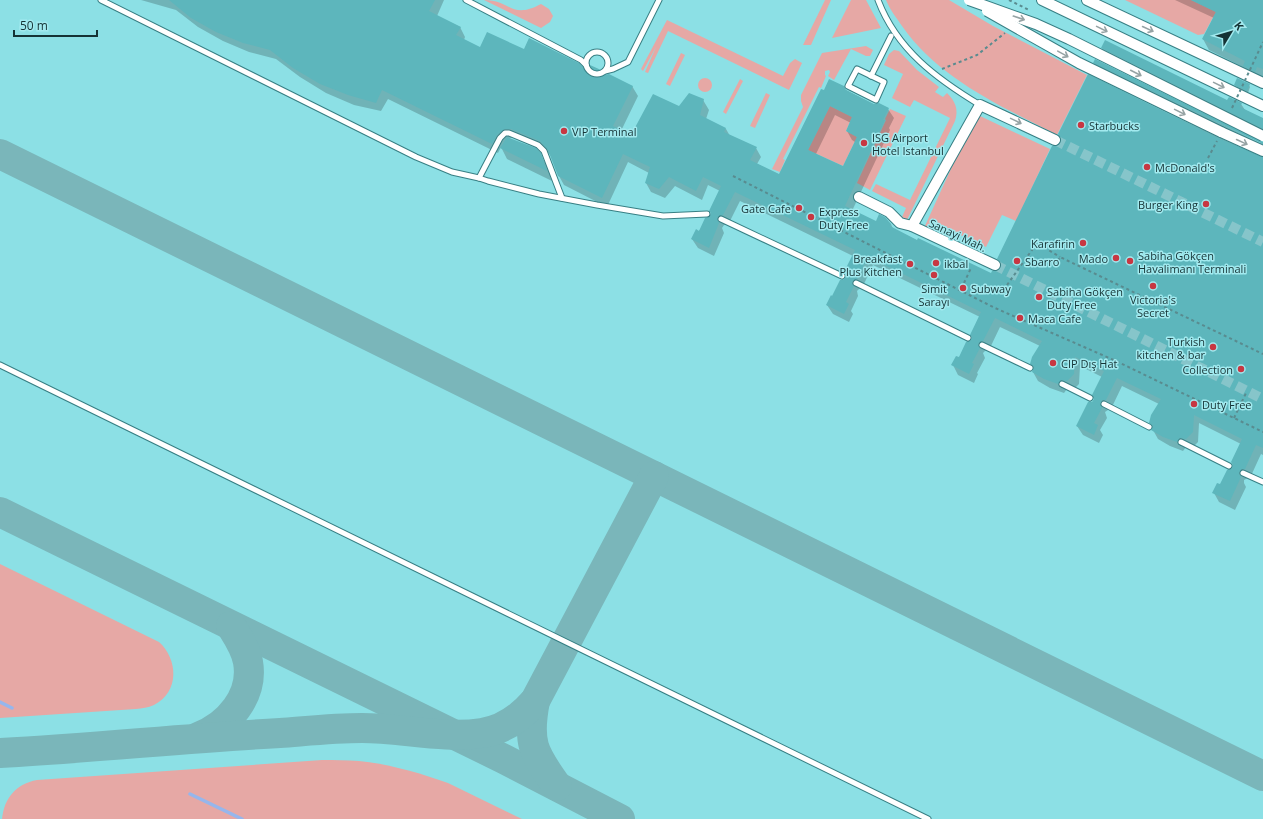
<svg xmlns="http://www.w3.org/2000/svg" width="1263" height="819" font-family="'Open Sans',sans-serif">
  <rect width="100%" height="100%" fill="#a2eaef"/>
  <rect fill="#8ce0e5" x="0" y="0" width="1263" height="819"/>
  <g fill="#e6a8a5">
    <path d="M 484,0 C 511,0 511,20 541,4 L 549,9 L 553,16 L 550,22 L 541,28 Z"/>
    <polygon points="825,0 831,0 811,45 803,45"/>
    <polygon points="851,0 866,0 881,28 832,38"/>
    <path d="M 886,0 L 949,0 L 993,26 L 1087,75 L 1057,135 C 1001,106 939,79 902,26 C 896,17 890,10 886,0 Z"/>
    <polygon points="1125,0 1191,0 1216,12 1204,34 1198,35"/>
    <polygon points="667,20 783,76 790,63 795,59 802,63 789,90 668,31 648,73 645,72 656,47 643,71 641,69"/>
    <polygon points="866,46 873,50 870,56 866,56 851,49 834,80 828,76 830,72 829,70 825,71 825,75 826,76 821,88 819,87 783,159 785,160 780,172 772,169 803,107 801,101 801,95 822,53"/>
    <path d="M 894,50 L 899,51 L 917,70 L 939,87 L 935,92 L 943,97 L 947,93 C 955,101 959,109 955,121 L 907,220 L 902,217 L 906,208 L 872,191 L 876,184 L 910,200 L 950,118 L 914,100 L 910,107 L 892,98 L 903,74 L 884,65 L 889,54 Z"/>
    <polygon points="681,53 685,55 670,86 666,84"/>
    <circle cx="705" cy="85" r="7"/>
    <polygon points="740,79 743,81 726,114 723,112"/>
    <polygon points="766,93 770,95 755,128 750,126"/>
    <polygon points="830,106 852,117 846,131 857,137 843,166 808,150"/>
    <polygon points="890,109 906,116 870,190 857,183 886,120 885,119"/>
    <polygon points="980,116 1050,149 1016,221 1002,215 986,247 954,232 949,239 924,228 970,127"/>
    <path d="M 0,564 L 159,642 C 178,659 180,692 154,705 C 148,708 142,708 136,709 L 0,718 Z"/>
    <path d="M 322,760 C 334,760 347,760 359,761 C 389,764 420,773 448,783 L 522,819 L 2,819 C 4,798 16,784 37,780 Z"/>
  </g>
  <g fill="#0003" fill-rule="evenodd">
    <path d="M 141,0 L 444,0 L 437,16 L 460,27 L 465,37 L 464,40 L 480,48 L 524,51 L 632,86 L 638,96 L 621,131 L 632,136 L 679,107 L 703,100 L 709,110 L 706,119 L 726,129 L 730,136 L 756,148 L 761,157 L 757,164 L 780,175 L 822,90 L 846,90 L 874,105 L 888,109 L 894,118 L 889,128 L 890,130 L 852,211 L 877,223 L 891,224 L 893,229 L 918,241 L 991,274 L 1002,269 L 1002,264 L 998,259 L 1056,147 L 1062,144 L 1088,76 L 1263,158 L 1263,455 L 1261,454 L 1250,478 L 1248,478 L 1244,480 L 1244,483 L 1246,487 L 1235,510 L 1219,502 L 1214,493 L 1221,486 L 1233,469 L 1241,444 L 1199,423 L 1198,442 L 1192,448 L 1186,447 L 1183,451 L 1170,446 L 1158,439 L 1153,430 L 1153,428 L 1150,422 L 1159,404 L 1122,386 L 1111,409 L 1108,410 L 1105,412 L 1107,418 L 1100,430 L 1103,435 L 1099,443 L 1083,435 L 1077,426 L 1095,400 L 1102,377 L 1080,366 L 1079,384 L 1073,390 L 1067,389 L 1064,393 L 1050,388 L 1038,381 L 1033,372 L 1034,369 L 1031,364 L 1040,346 L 1000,327 L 989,350 L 985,351 L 983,353 L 985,358 L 977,373 L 978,374 L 974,383 L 958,375 L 953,365 L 972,341 L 980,317 L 873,265 L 862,288 L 859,289 L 857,291 L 858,296 L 851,311 L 853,314 L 849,322 L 833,314 L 827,305 L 843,281 L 846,279 L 853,256 L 740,201 L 728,225 L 724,225 L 722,228 L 724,233 L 714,256 L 698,248 L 692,239 L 711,217 L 720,191 L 708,185 L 702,200 L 675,186 L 665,198 L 651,192 L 646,183 L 649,173 L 628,162 L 607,207 L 564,185 L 559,176 L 551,156 L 546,150 L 517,138 L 509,138 L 540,154 L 547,166 L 552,181 L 507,159 L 501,147 L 498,153 L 388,99 L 381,111 L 354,105 L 326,93 L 300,77 L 276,59 L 249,52 L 223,41 L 198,27 L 176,10 ZM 835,115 L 851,123 L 847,131 L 852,140 L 855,142 L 843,168 L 816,154 Z"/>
    <polygon points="1175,0 1263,0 1263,79 1250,77 1245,68 1209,50 1203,39 1214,18"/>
    <polygon points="1102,48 1227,102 1241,104 1245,110 1263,119 1263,135 1107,57"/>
    <polygon points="1095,61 1260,143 1263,143 1263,150 1100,72 1094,63"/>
    <polygon points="1235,85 1249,85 1250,87 1248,93 1237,87"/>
  </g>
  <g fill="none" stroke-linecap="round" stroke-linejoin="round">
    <g stroke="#96b6ec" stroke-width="3.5">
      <polyline points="0,702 12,708"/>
      <polyline points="190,794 242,819"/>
    </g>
    <g stroke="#7ab6ba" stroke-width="30">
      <polyline points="0,154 1263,776"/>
      <polyline points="0,512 504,759 620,819"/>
      <path d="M 535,701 C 527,742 533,753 557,786"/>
      <path d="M 198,737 C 228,726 254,696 248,662 C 246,649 238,637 231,626"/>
      <path d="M 0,753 C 94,748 187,738 280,733 C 307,731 335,728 362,728 C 401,728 444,739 482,733 C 504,730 521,717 535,701 L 654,476"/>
    </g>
  </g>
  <g fill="#5db6bc" fill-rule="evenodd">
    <path d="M 169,0 L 435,0 L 429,11 L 461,27 L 456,35 L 480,47 L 487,32 L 524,49 L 529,38 L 579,63 L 585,69 L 589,68 L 590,65 L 601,70 L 604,75 L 609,74 L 633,86 L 613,126 L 631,135 L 653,94 L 679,106 L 689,93 L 704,99 L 700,115 L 726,128 L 724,132 L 757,147 L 750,160 L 779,174 L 821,89 L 824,90 L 829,79 L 844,86 L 846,90 L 874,104 L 879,103 L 889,108 L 883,120 L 885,120 L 845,206 L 876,221 L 879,214 L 885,217 L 891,224 L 890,226 L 917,240 L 918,238 L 991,273 L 992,271 L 996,271 L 1001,268 L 1001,262 L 997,259 L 1052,146 L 1056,146 L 1061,143 L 1061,139 L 1058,134 L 1088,74 L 1218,138 L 1263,157 L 1263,448 L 1256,445 L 1245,469 L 1242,469 L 1240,471 L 1239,474 L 1241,477 L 1230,501 L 1212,493 L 1217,483 L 1220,484 L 1227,470 L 1232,468 L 1233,465 L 1231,462 L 1242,439 L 1194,415 L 1193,432 L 1186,439 L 1180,438 L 1177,442 L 1163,437 L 1151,430 L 1153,426 L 1149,423 L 1151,415 L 1161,399 L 1117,378 L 1106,400 L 1102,400 L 1100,403 L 1102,408 L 1094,423 L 1098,425 L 1094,435 L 1076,426 L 1088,402 L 1092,402 L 1094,399 L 1092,395 L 1104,371 L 1075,357 L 1074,374 L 1067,381 L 1061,380 L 1058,384 L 1044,379 L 1032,372 L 1034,367 L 1030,364 L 1032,357 L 1042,341 L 995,318 L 983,341 L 980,342 L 978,344 L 980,348 L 972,363 L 974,364 L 969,374 L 951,365 L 956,356 L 959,357 L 966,342 L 971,340 L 972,337 L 970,335 L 981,312 L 868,257 L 857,279 L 854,280 L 852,282 L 854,286 L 846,302 L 849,304 L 844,314 L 826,305 L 831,295 L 832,296 L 840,280 L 843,280 L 845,278 L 846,275 L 844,272 L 855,250 L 735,192 L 723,215 L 719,216 L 717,218 L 719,223 L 709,248 L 691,239 L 696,229 L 699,231 L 705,218 L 710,216 L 711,213 L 709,211 L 721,186 L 703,177 L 696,191 L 669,177 L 659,189 L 645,183 L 650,167 L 623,154 L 602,198 L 558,176 L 548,150 L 540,141 L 511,129 L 505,129 L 497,135 L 492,144 L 382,90 L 376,103 L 348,95 L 320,84 L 293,68 L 270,50 L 243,43 L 216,32 L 191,18 ZM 830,106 L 852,117 L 846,131 L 857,137 L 843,166 L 808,150 Z"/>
    <polygon points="1191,0 1263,0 1263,69 1257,67 1255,72 1243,66 1245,61 1202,39 1216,12"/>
    <polygon points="1105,40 1227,100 1229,97 1242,103 1240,107 1263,118 1263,129 1101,48"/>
    <polygon points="1095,59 1263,142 1263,144 1093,63"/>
    <polygon points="1237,78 1250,84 1247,91 1234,85"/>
    <polygon points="507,137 536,148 541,153 547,171 500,148"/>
  </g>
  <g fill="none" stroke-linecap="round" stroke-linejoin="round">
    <g stroke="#86c5ca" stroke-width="10" stroke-dasharray="10 5" stroke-linecap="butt">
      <polyline points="1055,140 1263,242"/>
      <polyline points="995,265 1263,399"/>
    </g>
    <defs>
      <g id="lane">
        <polyline points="101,0 416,157 452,172 479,178 488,181 539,194 597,205 663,216 707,214"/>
        <polyline points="466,0 581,60 586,65"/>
        <path d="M 878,0 C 897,50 937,79 980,105"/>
        <circle cx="597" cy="63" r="11"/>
        <polygon points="857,69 884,82 876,100 848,86"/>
        <polyline points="605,71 613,69 628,62 659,0"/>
        <polyline points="871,76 891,36"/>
        <polyline points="479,178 500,138 505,133 509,133 538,145 544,151 562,198"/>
        <polyline points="721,219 842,276"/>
        <polyline points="856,283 968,338"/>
        <polyline points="982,345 1030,368"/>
        <polyline points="0,365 928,819"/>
        <polyline points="1062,384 1090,398"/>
        <polyline points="1104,404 1149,427"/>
        <polyline points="1181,442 1229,466"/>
        <polyline points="1243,473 1263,482"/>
      </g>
      <g id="street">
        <polyline points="1042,0 1263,106"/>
        <polyline points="1087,0 1263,83"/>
        <polyline points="1221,132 1263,151"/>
        <polyline points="859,197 889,212 900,223 912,226 995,265"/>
        <polyline points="912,226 980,105 1055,140"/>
      </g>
    </defs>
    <use href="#lane" stroke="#377f84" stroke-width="7"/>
    <use href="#street" stroke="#377f84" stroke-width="12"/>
    <g stroke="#598b8f" stroke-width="2" stroke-dasharray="3 3" stroke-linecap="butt">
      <polyline points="1009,0 1029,10"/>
      <polyline points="942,69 977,55 1005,33"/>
      <polyline points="1208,158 1217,141"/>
      <polyline points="733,176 995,308 1116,361 1263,432"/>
      <polyline points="1058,261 1060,257 1263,354"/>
      <polyline points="964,283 971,268"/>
      <polyline points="1007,285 1037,243 1060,257"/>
      <polyline points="1234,418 1247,391"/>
    </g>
    <use href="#lane" stroke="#fff" stroke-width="5"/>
    <use href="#street" stroke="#fff" stroke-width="10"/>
    <defs>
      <g id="street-bridge">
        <polyline points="969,0 1036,24 1069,39 1263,136"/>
        <polyline points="987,11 1079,63 1221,132"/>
      </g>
    </defs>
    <use href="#street-bridge" stroke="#377f84" stroke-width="12" stroke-linecap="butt"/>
    <polyline stroke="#598b8f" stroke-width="2" stroke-dasharray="3 3" stroke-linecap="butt" points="1232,108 1263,42"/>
    <use href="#street-bridge" stroke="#fff" stroke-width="10"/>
  </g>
  <defs><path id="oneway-shaft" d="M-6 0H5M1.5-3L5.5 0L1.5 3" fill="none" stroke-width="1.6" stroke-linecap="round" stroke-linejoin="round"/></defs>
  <g stroke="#96a3a4">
    <use href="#oneway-shaft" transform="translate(1019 18) rotate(19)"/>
    <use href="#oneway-shaft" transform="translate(1102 29) rotate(26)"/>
    <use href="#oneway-shaft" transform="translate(1148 29) rotate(25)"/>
    <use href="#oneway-shaft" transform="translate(1063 54) rotate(29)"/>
    <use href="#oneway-shaft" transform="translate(1136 73) rotate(27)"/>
    <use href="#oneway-shaft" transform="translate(1219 85) rotate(26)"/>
    <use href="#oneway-shaft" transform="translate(1180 112) rotate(26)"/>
    <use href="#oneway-shaft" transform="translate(1016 121) rotate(26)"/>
    <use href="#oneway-shaft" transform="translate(1242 142) rotate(25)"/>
  </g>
  <g fill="#c73742" stroke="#a2eaef" stroke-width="1.5">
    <circle cx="1081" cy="125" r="4"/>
    <circle cx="564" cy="131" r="4"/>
    <circle cx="864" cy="143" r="4"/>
    <circle cx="1147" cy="167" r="4"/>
    <circle cx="1206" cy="204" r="4"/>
    <circle cx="799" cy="208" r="4"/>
    <circle cx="811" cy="217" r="4"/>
    <circle cx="1083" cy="243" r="4"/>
    <circle cx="1116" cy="258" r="4"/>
    <circle cx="1017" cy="261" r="4"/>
    <circle cx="1130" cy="261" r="4"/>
    <circle cx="936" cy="263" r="4"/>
    <circle cx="910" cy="264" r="4"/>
    <circle cx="934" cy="275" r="4"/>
    <circle cx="1153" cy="286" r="4"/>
    <circle cx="963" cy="288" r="4"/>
    <circle cx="1039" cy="297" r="4"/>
    <circle cx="1020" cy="318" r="4"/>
    <circle cx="1213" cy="347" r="4"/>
    <circle cx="1053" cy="363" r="4"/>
    <circle cx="1241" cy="369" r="4"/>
    <circle cx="1194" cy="404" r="4"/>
  </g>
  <g text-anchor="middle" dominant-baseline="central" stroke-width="3" stroke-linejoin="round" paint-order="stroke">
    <g font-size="11" fill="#153335" stroke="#a2eaef" text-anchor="start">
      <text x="1089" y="125">Starbucks</text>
      <text x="572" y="131">VIP Terminal</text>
      <text x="872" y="137">ISG Airport<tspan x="872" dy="13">Hotel Istanbul</tspan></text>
      <text x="1155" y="167">McDonald's</text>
      <text x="1198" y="204" text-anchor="end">Burger King</text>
      <text x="791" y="208" text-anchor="end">Gate Cafe</text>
      <text x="819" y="211">Express<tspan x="819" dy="13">Duty Free</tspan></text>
      <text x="1075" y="243" text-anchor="end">Karafirin</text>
      <text x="1138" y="255">Sabiha Gökçen<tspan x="1138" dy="13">Havalimanı Terminali</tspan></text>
      <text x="902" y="258" text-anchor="end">Breakfast<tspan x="902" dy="13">Plus Kitchen</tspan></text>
      <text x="1108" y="258" text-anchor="end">Mado</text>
      <text x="1025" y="261">Sbarro</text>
      <text x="944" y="263">ikbal</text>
      <text x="934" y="288" text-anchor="middle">Simit<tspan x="934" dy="13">Sarayı</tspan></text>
      <text x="971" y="288">Subway</text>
      <text x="1047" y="291">Sabiha Gökçen<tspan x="1047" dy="13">Duty Free</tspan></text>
      <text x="1153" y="299" text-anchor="middle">Victoria's<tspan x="1153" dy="13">Secret</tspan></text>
      <text x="1028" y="318">Maca Cafe</text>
      <text x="1205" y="341" text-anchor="end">Turkish<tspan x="1205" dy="13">kitchen &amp; bar</tspan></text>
      <text x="1061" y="363">CIP Dış Hat</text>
      <text x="1233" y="369" text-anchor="end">Collection</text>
      <text x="1202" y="404">Duty Free</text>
    </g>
    <g font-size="11" fill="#153335" stroke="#a2eaef">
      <text transform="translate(958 235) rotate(25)">Sanayi Mah.</text>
    </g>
  </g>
  <g transform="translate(1231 32) rotate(52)" stroke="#a2eaef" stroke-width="3" paint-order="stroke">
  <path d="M0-3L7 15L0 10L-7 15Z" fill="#153335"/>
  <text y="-6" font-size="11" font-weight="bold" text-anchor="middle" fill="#153335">K</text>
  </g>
  <path d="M14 30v6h83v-6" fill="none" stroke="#153335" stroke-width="2"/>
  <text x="20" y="30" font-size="12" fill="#153335" stroke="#a2eaef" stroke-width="3" paint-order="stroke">50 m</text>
</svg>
